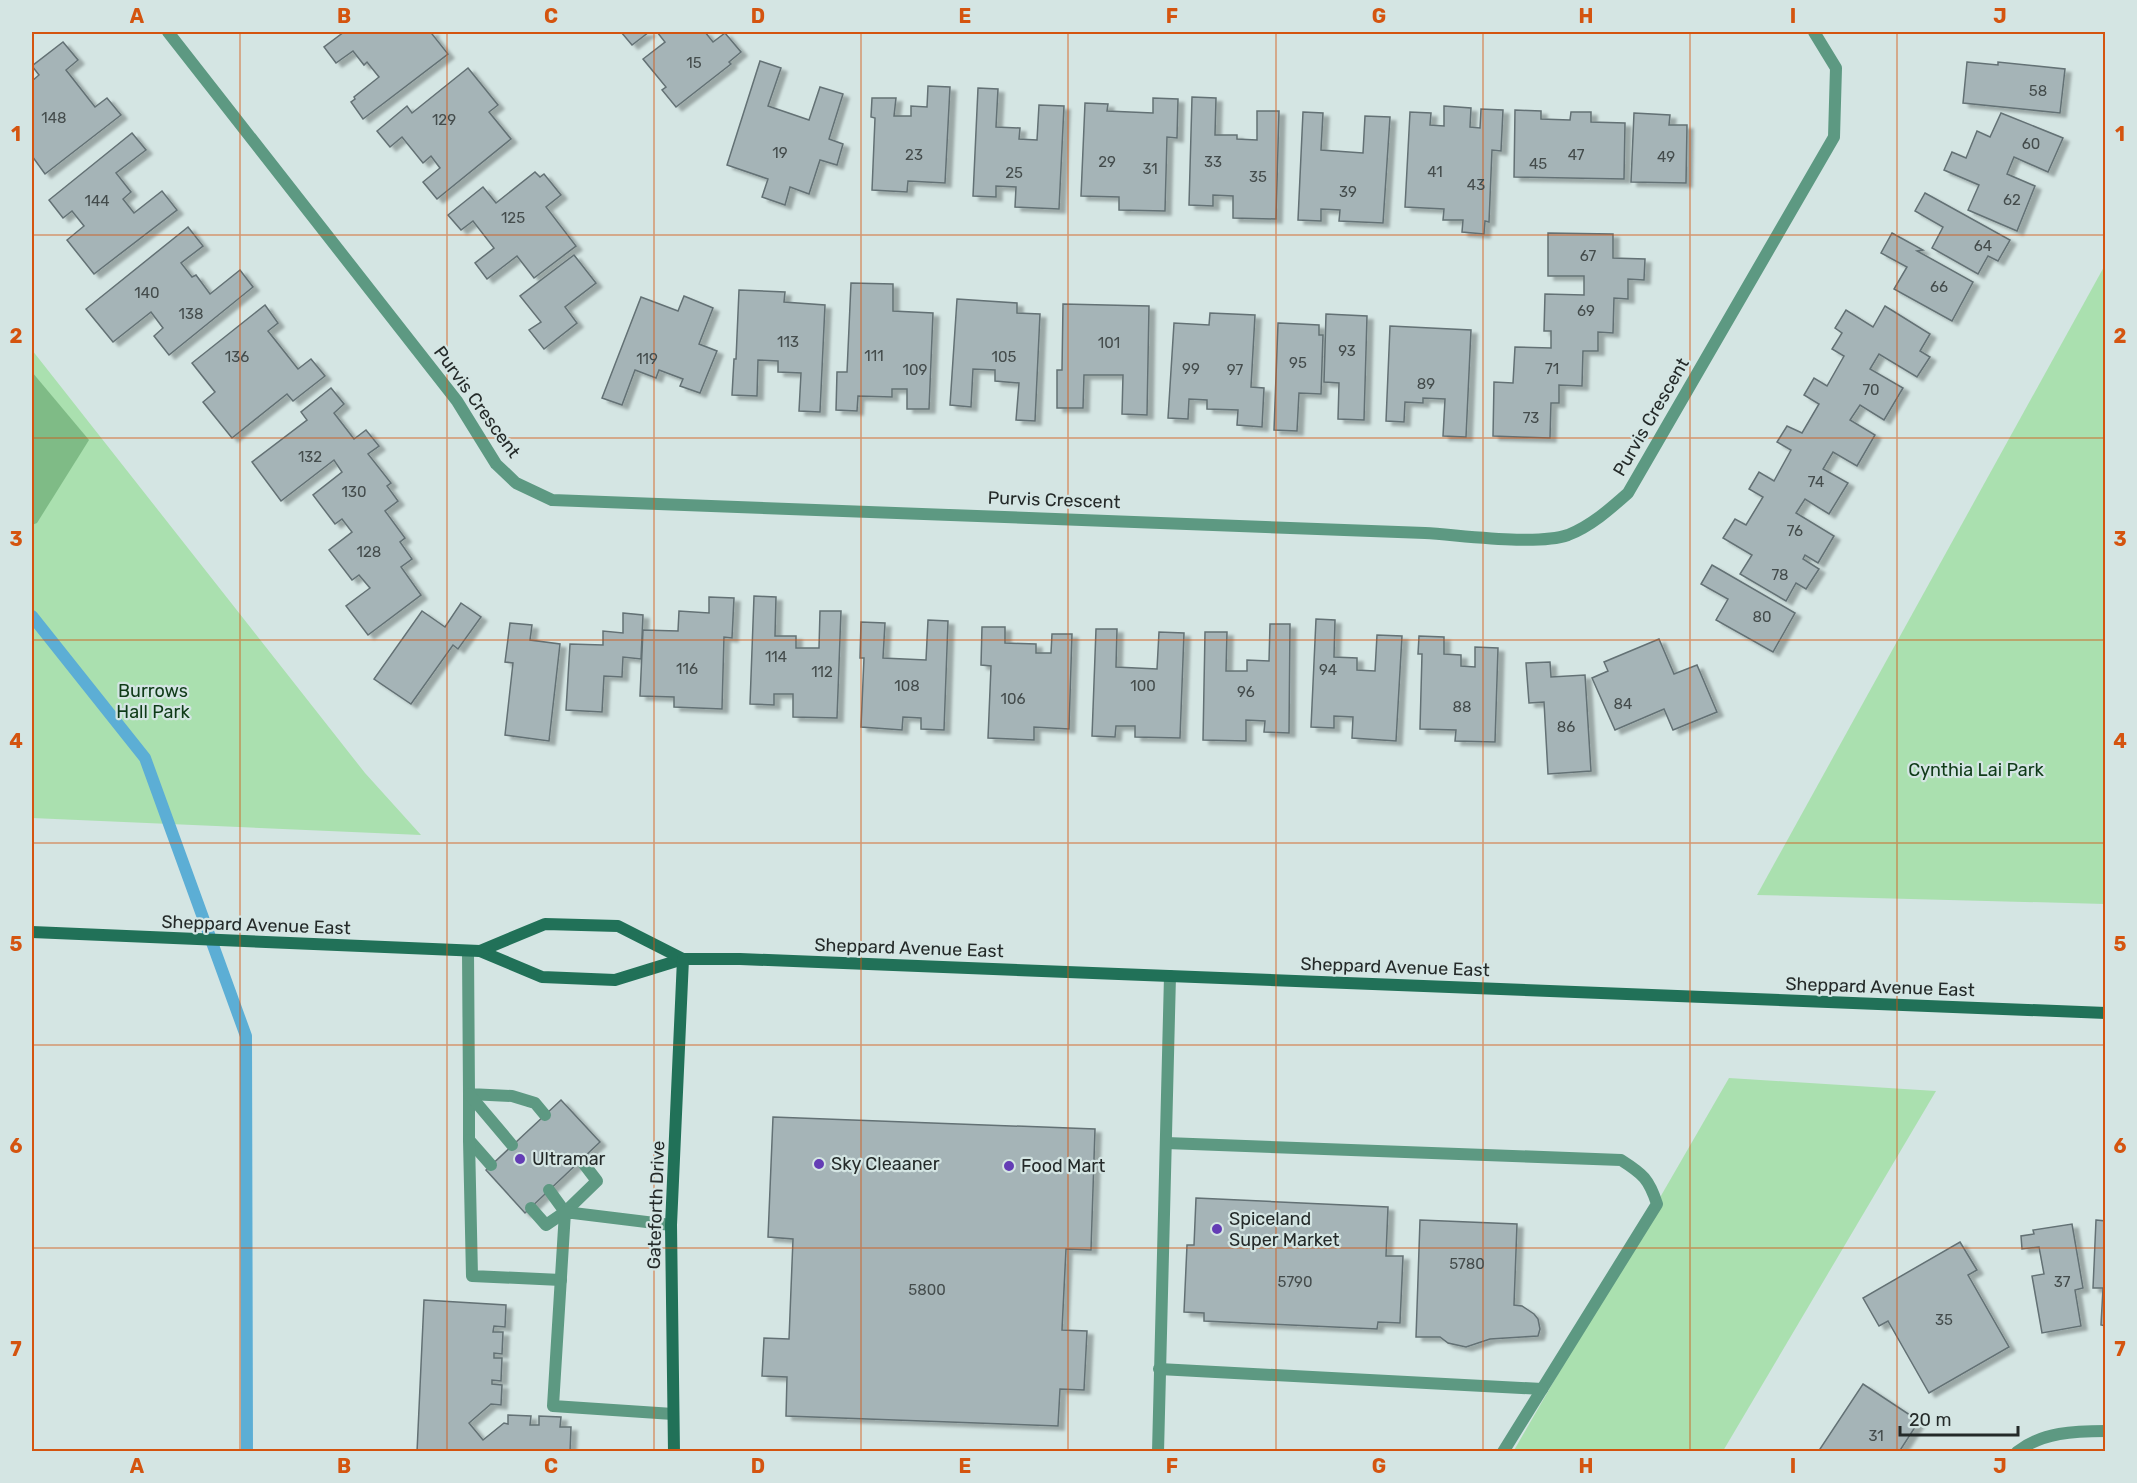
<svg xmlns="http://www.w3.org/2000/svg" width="2137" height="1483" font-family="Rubik,sans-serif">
  <defs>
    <filter id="shadow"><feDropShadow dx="6" dy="4" stdDeviation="1.5" flood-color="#0004"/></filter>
  </defs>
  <rect width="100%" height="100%" fill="#d4e5e3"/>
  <g fill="#aae0af">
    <polygon points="2105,265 2105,904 1757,895"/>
    <polygon points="32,350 365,773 421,835 32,818"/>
    <polygon points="1729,1078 1936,1091 1723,1451 1513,1452"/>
  </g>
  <polygon fill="#7fbb86" points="32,372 89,440 37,523 32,525"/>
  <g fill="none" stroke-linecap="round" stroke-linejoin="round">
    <polyline stroke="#5caed5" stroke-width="12" points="32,616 145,758 246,1036 247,1452"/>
  </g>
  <g fill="#a5b4b7" stroke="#637174" stroke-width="1.5" filter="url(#shadow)">
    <polygon points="344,32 433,32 432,34 448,54 363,119 351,102 355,99 354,97 379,77 367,62 364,65 353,51 336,63 324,47"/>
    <polygon points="621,32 649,32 632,45"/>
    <polygon points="657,32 705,32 713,42 725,33 741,52 729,62 731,64 676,107 662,90 666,87 643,59 665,42"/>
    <polygon points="63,42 78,60 66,70 95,107 107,98 121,115 45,174 32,156 32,81 39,75 32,66"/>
    <polygon points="760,61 781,68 768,106 809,120 820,87 843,94 829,139 843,144 837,165 820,160 809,194 790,187 785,205 762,197 768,179 727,165"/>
    <polygon points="1967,62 1998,65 1998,62 2065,69 2060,113 1963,103"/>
    <polygon points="468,68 498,105 489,112 511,139 437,199 423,182 440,168 431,156 423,163 402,137 390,147 377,131 407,106 412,113"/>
    <polygon points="928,86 950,87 945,183 908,181 907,192 872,190 875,118 871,117 872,98 896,98 894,116 911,116 911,106 927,107"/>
    <polygon points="978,88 998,89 996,127 1020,128 1019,139 1037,140 1039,105 1064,106 1059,209 1015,207 1016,187 996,186 996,197 973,196"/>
    <polygon points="1192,97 1216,98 1215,135 1237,135 1237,139 1257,140 1257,111 1279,111 1276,219 1233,218 1233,196 1213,195 1213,206 1189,205"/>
    <polygon points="1153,98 1178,99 1177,138 1167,137 1165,211 1119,210 1119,197 1081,196 1085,103 1108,104 1107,111 1153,113"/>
    <polygon points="1444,106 1471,108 1470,127 1480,128 1481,109 1503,110 1501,151 1492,150 1489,222 1485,221 1484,234 1462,232 1463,220 1443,220 1444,209 1405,207 1410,112 1431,113 1430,125 1444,126"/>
    <polygon points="1515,110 1541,111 1541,119 1570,120 1571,112 1591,112 1591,122 1625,123 1624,179 1514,177"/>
    <polygon points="1303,112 1323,113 1321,150 1363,153 1365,116 1390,117 1383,223 1339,221 1340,210 1321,209 1321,221 1298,220"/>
    <polygon points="1634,113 1670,115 1669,125 1687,125 1686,183 1631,182"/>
    <polygon points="2001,113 2063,138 2048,172 2014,157 2007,174 2035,186 2017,231 1968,210 1979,185 1944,170 1952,152 1966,158 1977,131 1990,137"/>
    <polygon points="132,133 146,150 116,173 131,192 123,199 134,213 162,191 177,210 94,274 67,240 84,226 72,211 63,218 49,200"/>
    <polygon points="535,172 540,177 544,174 561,195 546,207 576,246 534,278 517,256 487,279 475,263 494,248 473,221 461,230 448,215 483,187 496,203"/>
    <polygon points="1925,193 2010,240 1998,261 1988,256 1978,274 1932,248 1943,227 1915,211"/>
    <polygon points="188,227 203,246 181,263 192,277 196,275 210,294 240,270 253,287 169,355 154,336 163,328 151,312 113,342 86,309"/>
    <polygon points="1548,233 1613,234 1613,258 1645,259 1644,280 1628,279 1628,299 1614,298 1613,333 1598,332 1598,351 1583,351 1582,386 1559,385 1559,403 1551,403 1550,438 1493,436 1494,382 1513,383 1515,347 1551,348 1551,331 1544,331 1545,294 1584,295 1584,276 1548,276"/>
    <polygon points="1892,233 1923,250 1917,251 1973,282 1952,321 1894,289 1907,267 1881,253"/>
    <polygon points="574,255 596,283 565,307 577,323 544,349 529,330 541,322 520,296"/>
    <polygon points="851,283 893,284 893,311 933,313 929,409 907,409 907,389 892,389 892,397 858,396 857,411 836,410 837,372 847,372"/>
    <polygon points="739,290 785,292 784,302 825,305 820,412 799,411 801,373 778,372 778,361 758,360 757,396 732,395 734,359 736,359"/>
    <polygon points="684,296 713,308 699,344 717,351 700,393 680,386 683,379 659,370 656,378 635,370 622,405 602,398 641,297 678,311"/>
    <polygon points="957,299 1017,303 1017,313 1040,314 1035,421 1016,420 1019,383 995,381 995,370 973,369 971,407 950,405"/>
    <polygon points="1063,304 1149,306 1147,415 1122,414 1123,375 1084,375 1083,408 1057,408 1057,370 1062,370"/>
    <polygon points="265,305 278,323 268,331 298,369 311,359 325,376 293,401 287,394 232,438 203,402 215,392 192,363"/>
    <polygon points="1885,306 1930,334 1920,351 1930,357 1917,377 1879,354 1870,369 1903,388 1884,420 1860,405 1850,420 1875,435 1857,466 1833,452 1823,469 1848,483 1829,514 1805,499 1796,513 1834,536 1818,563 1805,555 1803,559 1819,569 1806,589 1796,583 1786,601 1740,574 1752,555 1723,538 1735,519 1746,525 1763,497 1749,489 1759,472 1774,481 1791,450 1777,442 1787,426 1802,433 1819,404 1804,395 1814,378 1827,386 1844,356 1832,349 1842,333 1835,328 1846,310 1873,327"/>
    <polygon points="1210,313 1255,315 1251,387 1264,388 1262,427 1237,425 1238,410 1207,409 1207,400 1189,399 1188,419 1168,418 1174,323 1209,325"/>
    <polygon points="1326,314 1367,316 1364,420 1338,419 1339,383 1324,382"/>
    <polygon points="1278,323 1319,325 1319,335 1323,335 1321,394 1299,393 1297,431 1274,430"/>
    <polygon points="1390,326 1471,330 1466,437 1443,436 1445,399 1423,398 1423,403 1405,402 1404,422 1386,421"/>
    <polygon points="331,388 344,404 334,413 354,439 366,430 379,446 368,454 391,483 387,486 398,501 385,511 405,538 400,542 412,559 401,567 421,595 368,635 346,606 370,588 359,575 352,580 329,550 352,532 342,519 335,524 313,495 342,472 334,460 281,501 252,462 307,420 301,412"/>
    <polygon points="1712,565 1795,613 1773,652 1716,620 1728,599 1701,584"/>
    <polygon points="754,596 776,597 775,636 796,636 796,648 819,648 820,611 841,611 837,718 793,717 793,694 774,694 774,705 750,704"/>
    <polygon points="709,597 734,598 732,638 724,637 722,709 674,707 674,697 640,696 643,630 678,631 679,611 709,613"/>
    <polygon points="461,603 481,617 458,649 453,645 411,704 374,679 422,611 445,627"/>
    <polygon points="623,613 643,615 641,659 623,657 622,677 604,676 602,712 566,710 570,644 603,645 603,631 623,633"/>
    <polygon points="1316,619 1335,620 1334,657 1357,658 1357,670 1375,671 1377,635 1402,636 1396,741 1352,738 1353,717 1334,716 1334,728 1311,727"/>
    <polygon points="928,620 948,621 944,730 921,729 921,718 903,717 902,730 861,727 864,658 860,658 861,622 885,623 883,658 926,660"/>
    <polygon points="510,623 532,625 530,640 560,644 549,741 505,735 513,663 505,662"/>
    <polygon points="1270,624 1290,624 1289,733 1264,732 1265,721 1246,720 1246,741 1203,740 1205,632 1227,632 1226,671 1247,671 1247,660 1269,661"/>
    <polygon points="982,627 1005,627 1005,643 1036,644 1036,653 1051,653 1052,634 1072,634 1069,729 1034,727 1034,740 988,738 991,666 981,665"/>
    <polygon points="1096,629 1117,629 1116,667 1157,669 1159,632 1184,633 1180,738 1135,737 1135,726 1116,726 1115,737 1092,736"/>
    <polygon points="1419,636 1444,637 1444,654 1461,655 1461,666 1475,667 1475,647 1498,648 1495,742 1455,741 1456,730 1420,729 1422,654 1418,654"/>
    <polygon points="1659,639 1674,674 1697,665 1717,712 1673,730 1664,709 1615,730 1592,678 1608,671 1604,662"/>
    <polygon points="1550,662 1551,677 1585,675 1591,771 1548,774 1544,702 1529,703 1526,663"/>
    <polygon points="561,1100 600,1142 525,1213 486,1170"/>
    <polygon points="773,1117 1095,1129 1091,1250 1066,1249 1062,1330 1087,1331 1084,1390 1060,1389 1058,1426 786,1416 787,1377 762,1376 764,1338 789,1339 793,1239 768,1237"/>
    <polygon points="1196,1198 1388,1207 1386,1256 1403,1256 1400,1323 1378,1322 1377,1329 1204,1321 1204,1313 1184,1312 1187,1245 1194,1245"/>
    <polygon points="1420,1220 1517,1224 1514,1305 1522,1306 1534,1314 1538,1319 1540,1329 1538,1336 1490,1339 1466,1347 1448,1343 1440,1337 1416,1337"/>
    <polygon points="2096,1220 2106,1221 2106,1326 2101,1325 2103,1288 2093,1288"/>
    <polygon points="2072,1224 2083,1288 2075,1290 2081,1326 2042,1333 2032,1276 2044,1274 2039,1247 2022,1249 2021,1236 2034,1234 2033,1230"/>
    <polygon points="1960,1242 1977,1270 1968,1275 2009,1347 1929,1393 1888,1321 1879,1326 1863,1298"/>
    <polygon points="424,1300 506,1305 505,1327 494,1326 493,1332 503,1332 502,1354 494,1353 494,1358 502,1358 501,1381 492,1380 492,1384 502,1385 501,1405 491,1404 469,1423 483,1440 504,1423 508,1424 508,1415 531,1416 530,1425 539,1425 539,1416 561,1417 560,1427 571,1427 570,1452 417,1452"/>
    <polygon points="1863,1384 1919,1421 1899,1452 1818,1452"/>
  </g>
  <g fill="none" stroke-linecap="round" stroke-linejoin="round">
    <g stroke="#5d9982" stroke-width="12">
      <polyline points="468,951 469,1094 512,1096 535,1103 545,1115"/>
      <polyline points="469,1094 469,1140 491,1165"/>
      <polyline points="469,1094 512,1145"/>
      <polyline points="469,1140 472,1276 561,1280"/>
      <path d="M 1166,1143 L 1621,1160 C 1643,1174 1649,1179 1657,1204 L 1503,1452"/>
      <polyline points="549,1190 565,1212"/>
      <polyline points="531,1208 546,1225 565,1212 597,1181 581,1160"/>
      <polyline points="671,1225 565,1212 553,1406 673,1414"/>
      <polyline points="1159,1369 1542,1389"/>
      <polyline points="1158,1452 1170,976"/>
    </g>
    <g stroke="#5d9982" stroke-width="12">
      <path d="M 168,32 L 457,401 L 496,464 L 516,483 L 552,500 L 1425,533 C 1461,535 1536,546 1568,535 C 1591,526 1610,509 1628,493 L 1834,137 L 1836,68 L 1814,32"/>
      <path d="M 2017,1452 C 2042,1432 2075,1431 2106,1431"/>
    </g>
    <g stroke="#217158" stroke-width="12">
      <polyline points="32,932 480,951 542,977 615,980 683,959 740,959 2106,1013"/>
      <polyline points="480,951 545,924 618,926 683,959"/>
      <polyline points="674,1452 671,1225 683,959"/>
    </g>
  </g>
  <path fill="none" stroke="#d4540f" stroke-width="1.5" stroke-opacity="0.55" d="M 240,32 L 240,1452M 447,32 L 447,1452M 654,32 L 654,1452M 861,32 L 861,1452M 1068,32 L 1068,1452M 1276,32 L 1276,1452M 1483,32 L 1483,1452M 1690,32 L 1690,1452M 1897,32 L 1897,1452M 32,235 L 2106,235M 32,438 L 2106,438M 32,640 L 2106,640M 32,843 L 2106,843M 32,1045 L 2106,1045M 32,1248 L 2106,1248"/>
  <g fill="#643db5" stroke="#d4e5e3" stroke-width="2">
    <circle cx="520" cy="1159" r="6"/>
    <circle cx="819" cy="1164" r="6"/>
    <circle cx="1009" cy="1166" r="6"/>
    <circle cx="1217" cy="1229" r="6"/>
  </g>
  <g text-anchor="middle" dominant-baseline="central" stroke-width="4.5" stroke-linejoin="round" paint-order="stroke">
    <g font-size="15" fill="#444c4c">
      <text x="694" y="63">15</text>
      <text x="2038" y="91">58</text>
      <text x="54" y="118">148</text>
      <text x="444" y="120">129</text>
      <text x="2031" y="144">60</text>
      <text x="780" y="153">19</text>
      <text x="914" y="155">23</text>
      <text x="1576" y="155">47</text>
      <text x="1666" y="157">49</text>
      <text x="1107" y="162">29</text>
      <text x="1213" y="162">33</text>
      <text x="1538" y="164">45</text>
      <text x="1150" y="169">31</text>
      <text x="1435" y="172">41</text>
      <text x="1014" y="173">25</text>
      <text x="1258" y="177">35</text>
      <text x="1476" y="185">43</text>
      <text x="1348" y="192">39</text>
      <text x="2012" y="200">62</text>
      <text x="97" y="201">144</text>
      <text x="513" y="218">125</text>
      <text x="1983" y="246">64</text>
      <text x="1588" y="256">67</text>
      <text x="1939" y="287">66</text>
      <text x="147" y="293">140</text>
      <text x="1586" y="311">69</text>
      <text x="191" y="314">138</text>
      <text x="788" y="342">113</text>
      <text x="1109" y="343">101</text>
      <text x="1347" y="351">93</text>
      <text x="874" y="356">111</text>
      <text x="237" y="357">136</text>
      <text x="1004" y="357">105</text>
      <text x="647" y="359">119</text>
      <text x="1298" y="363">95</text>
      <text x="1191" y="369">99</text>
      <text x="1552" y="369">71</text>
      <text x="915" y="370">109</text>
      <text x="1235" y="370">97</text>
      <text x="1426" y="384">89</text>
      <text x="1871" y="390">70</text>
      <text x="1531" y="418">73</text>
      <text x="310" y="457">132</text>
      <text x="1816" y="482">74</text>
      <text x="354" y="492">130</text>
      <text x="1795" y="531">76</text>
      <text x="369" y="552">128</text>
      <text x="1780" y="575">78</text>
      <text x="1762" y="617">80</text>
      <text x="776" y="657">114</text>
      <text x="687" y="669">116</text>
      <text x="1328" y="670">94</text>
      <text x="822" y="672">112</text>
      <text x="907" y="686">108</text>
      <text x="1143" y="686">100</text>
      <text x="1246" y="692">96</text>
      <text x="1013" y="699">106</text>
      <text x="1623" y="704">84</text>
      <text x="1462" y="707">88</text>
      <text x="1566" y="727">86</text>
      <text x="1467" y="1264">5780</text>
      <text x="1295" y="1282">5790</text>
      <text x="2062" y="1282">37</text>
      <text x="927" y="1290">5800</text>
      <text x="1944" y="1320">35</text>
      <text x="1876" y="1436">31</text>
    </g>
    <g font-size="18" fill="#242a29" stroke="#d4e5e3">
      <text transform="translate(477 402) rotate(54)">Purvis Crescent</text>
      <text transform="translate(1651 417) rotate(-60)">Purvis Crescent</text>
      <text transform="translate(1054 500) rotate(2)">Purvis Crescent</text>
      <text transform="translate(256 925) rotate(2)">Sheppard Avenue East</text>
      <text transform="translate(909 948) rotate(2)">Sheppard Avenue East</text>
      <text transform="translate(1395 967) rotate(2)">Sheppard Avenue East</text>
      <text transform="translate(1880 987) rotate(2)">Sheppard Avenue East</text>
      <text transform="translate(656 1205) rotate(-88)">Gateforth Drive</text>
    </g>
    <g font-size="18" fill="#0f3b18" stroke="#d4e5e3">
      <text x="153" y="691">Burrows<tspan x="153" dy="21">Hall Park</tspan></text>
      <text x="1976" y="770">Cynthia Lai Park</text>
    </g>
    <g font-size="18" fill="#242a29" stroke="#d4e5e3" text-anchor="start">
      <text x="532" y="1159">Ultramar</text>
      <text x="831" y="1164">Sky Cleaaner</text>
      <text x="1021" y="1166">Food Mart</text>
      <text x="1229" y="1219">Spiceland<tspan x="1229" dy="21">Super Market</tspan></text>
    </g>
  </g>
  <rect width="2137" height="1483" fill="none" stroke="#d4e5e3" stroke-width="66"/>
  <path d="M1900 1426v9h118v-9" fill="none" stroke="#242a29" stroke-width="3"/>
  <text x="1909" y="1426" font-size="18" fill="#242a29" stroke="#d4e5e3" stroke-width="4.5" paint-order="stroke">20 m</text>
  <rect x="33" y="33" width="2071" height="1417" fill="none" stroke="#d4540f" stroke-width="2"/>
  <g font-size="20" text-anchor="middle" font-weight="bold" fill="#d4540f">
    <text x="137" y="23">A</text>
    <text x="344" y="23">B</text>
    <text x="551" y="23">C</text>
    <text x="758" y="23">D</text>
    <text x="965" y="23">E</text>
    <text x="1172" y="23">F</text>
    <text x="1379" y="23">G</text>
    <text x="1586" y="23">H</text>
    <text x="1793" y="23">I</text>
    <text x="2000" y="23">J</text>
    <text x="16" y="141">1</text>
    <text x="2120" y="141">1</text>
    <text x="16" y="343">2</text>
    <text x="2120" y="343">2</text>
    <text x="16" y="546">3</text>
    <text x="2120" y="546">3</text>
    <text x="16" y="748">4</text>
    <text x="2120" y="748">4</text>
    <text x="16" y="951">5</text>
    <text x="2120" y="951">5</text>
    <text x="16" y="1153">6</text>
    <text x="2120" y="1153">6</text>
    <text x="16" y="1356">7</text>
    <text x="2120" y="1356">7</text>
    <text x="137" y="1473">A</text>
    <text x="344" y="1473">B</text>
    <text x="551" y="1473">C</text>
    <text x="758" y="1473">D</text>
    <text x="965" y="1473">E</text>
    <text x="1172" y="1473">F</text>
    <text x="1379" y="1473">G</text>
    <text x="1586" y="1473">H</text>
    <text x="1793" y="1473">I</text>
    <text x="2000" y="1473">J</text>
  </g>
</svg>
